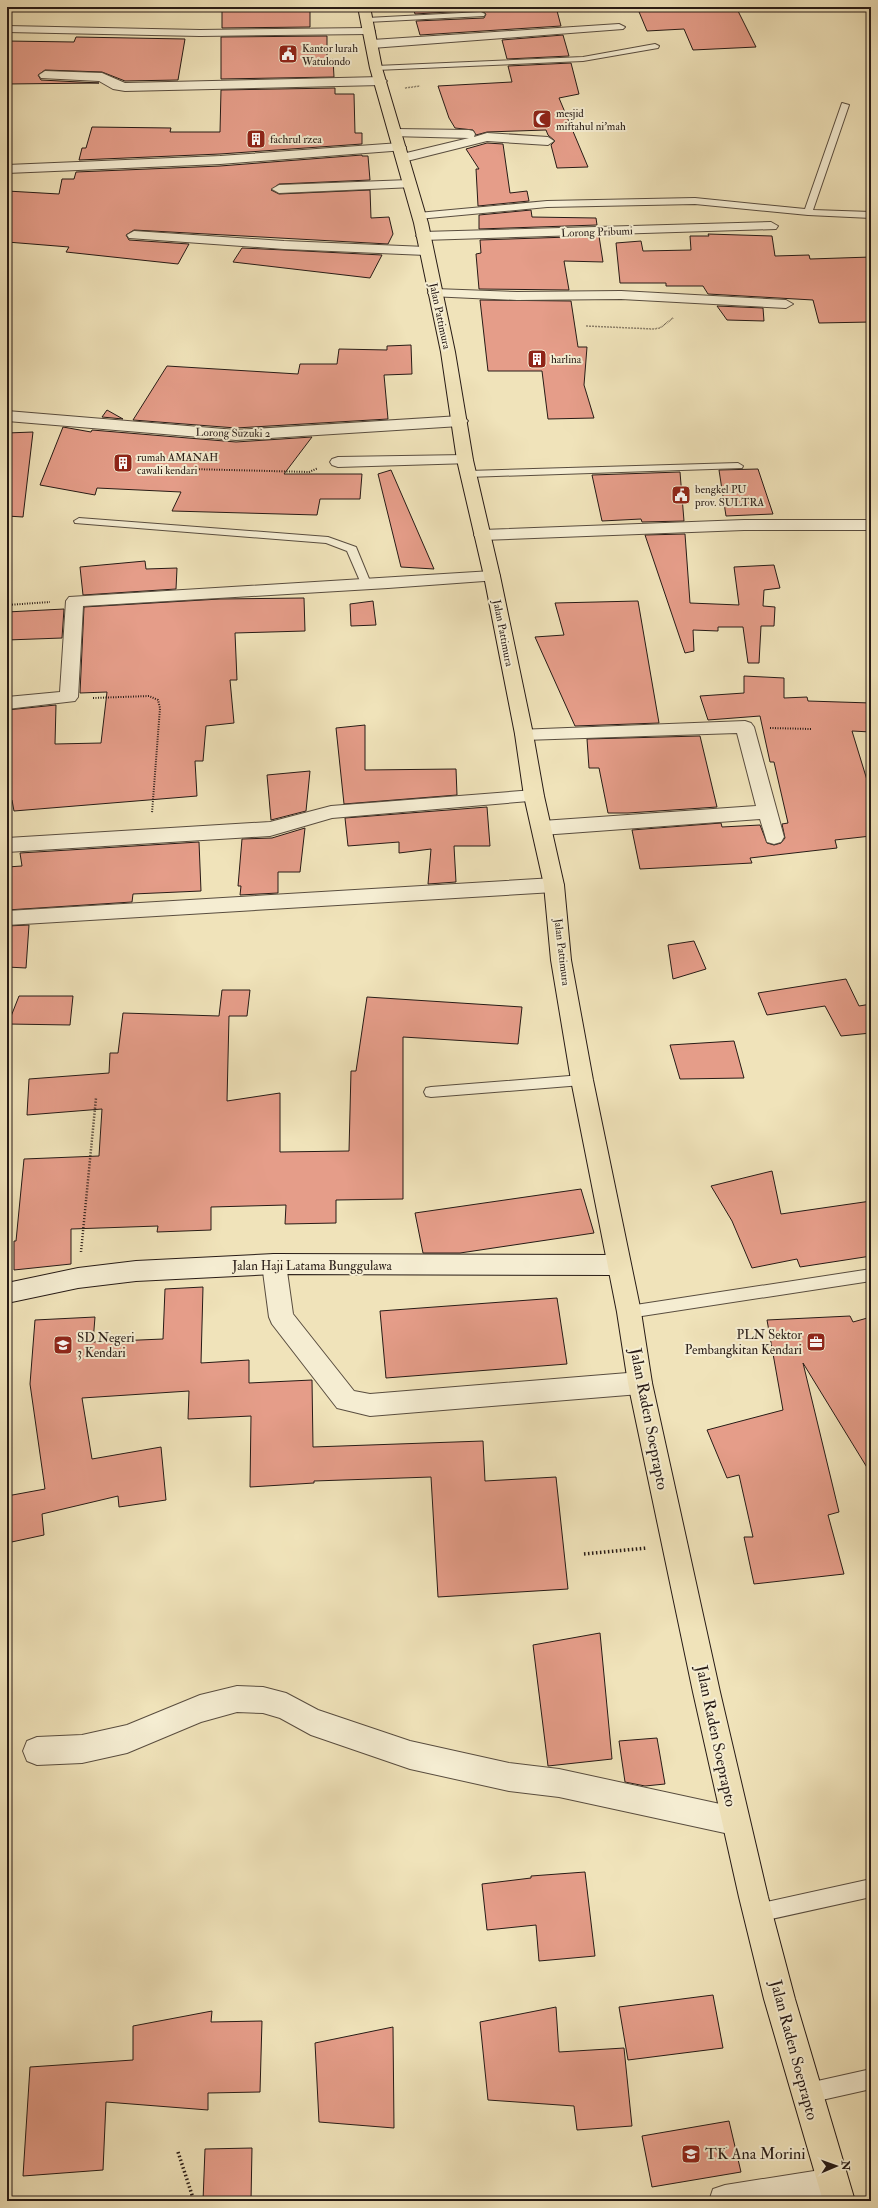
<svg xmlns="http://www.w3.org/2000/svg" width="878" height="2208" font-family="'IM FELL Double Pica',serif">
  <rect width="100%" height="100%" fill="#f0e3ba"/>
  <filter id="stains"><feTurbulence type="fractalNoise" baseFrequency=".005" numOctaves="4"/><feColorMatrix values="0 0 0 0 .2 0 0 0 0 .09 0 0 0 0 .02 0 0 0 .5 -.17"/></filter>
  <radialGradient id="worn" r=".72"><stop offset=".6" stop-color="#630" stop-opacity="0"/><stop offset="1" stop-color="#630" stop-opacity=".3"/></radialGradient>
  <g fill="#e59d89" stroke="#271b16">
    <polygon points="279,7 310,7 310,27 222,28 222,11 279,9"/>
    <polygon points="413,7 556,7 561,26 420,35 416,21 484,18 486,14 481,10 415,14"/>
    <polygon points="637,7 736,7 756,47 693,50 684,29 647,31"/>
    <polygon points="563,35 569,56 507,59 502,40"/>
    <polygon points="327,36 327,59 333,59 334,77 221,79 221,37"/>
    <polygon points="76,37 185,39 178,80 125,81 102,72 45,70 38,75 41,80 99,83 7,84 7,41 74,42"/>
    <polygon points="571,63 579,94 559,98 588,167 557,168 551,145 555,141 548,135 546,130 487,132 476,135 473,130 455,128 449,118 438,86 512,82 508,66"/>
    <polygon points="335,88 335,94 354,94 355,133 362,133 362,144 220,154 79,160 82,148 86,148 92,127 171,128 170,132 220,132 221,90"/>
    <polygon points="487,143 503,144 510,193 527,191 529,201 478,206 476,169 479,169 466,149"/>
    <polygon points="362,155 362,156 368,156 370,180 279,184 271,190 279,194 370,190 371,218 389,217 393,234 388,244 134,230 126,235 129,240 189,244 178,264 66,252 69,247 7,242 7,191 59,194 62,179 74,179 76,172 220,166"/>
    <polygon points="531,210 532,217 596,218 597,225 479,229 479,215"/>
    <polygon points="708,234 772,236 775,256 809,255 810,259 871,257 871,322 819,323 813,300 708,294 703,286 666,286 666,283 620,283 616,243 641,241 643,251 691,250 690,236 709,236"/>
    <polygon points="599,236 603,262 564,261 569,290 479,289 476,254 481,253 480,240"/>
    <polygon points="242,248 284,250 382,255 370,278 233,262"/>
    <polygon points="480,300 571,301 578,347 587,347 584,385 594,418 548,419 542,371 488,371"/>
    <polygon points="717,306 763,308 764,321 727,320"/>
    <polygon points="411,345 412,374 384,375 388,419 236,428 133,420 167,366 298,374 300,364 337,364 339,349 387,350 387,346"/>
    <polygon points="107,410 123,419 102,417"/>
    <polygon points="63,427 91,432 92,430 236,442 312,437 284,474 362,474 360,499 320,499 317,515 172,511 181,492 97,488 95,495 40,485"/>
    <polygon points="33,432 23,517 7,516 7,433"/>
    <polygon points="758,469 773,514 726,516 719,470"/>
    <polygon points="391,470 434,569 401,567 378,474"/>
    <polygon points="680,472 684,521 642,522 641,519 602,521 592,475"/>
    <polygon points="685,534 690,603 739,605 734,567 774,565 780,588 764,590 763,606 775,607 774,626 761,626 759,663 748,663 743,627 718,627 718,631 693,630 694,651 685,653 645,535"/>
    <polygon points="145,561 146,569 177,568 176,589 83,595 80,567"/>
    <polygon points="304,598 305,631 235,633 237,680 230,680 234,723 206,726 203,761 195,761 197,796 14,811 12,800 7,800 7,710 56,705 55,744 101,743 107,692 80,693 84,607 220,599"/>
    <polygon points="373,601 376,625 351,626 350,604"/>
    <polygon points="638,601 659,723 575,726 535,637 564,635 555,603"/>
    <polygon points="64,609 62,638 7,640 7,612"/>
    <polygon points="744,676 784,678 784,698 807,697 808,701 871,703 871,732 852,731 871,793 871,836 835,840 837,848 750,858 752,863 640,869 632,830 721,823 722,827 760,825 767,843 774,845 781,843 785,838 782,824 788,823 774,762 770,762 760,716 708,720 700,696 744,693"/>
    <polygon points="365,725 365,770 456,769 457,795 344,804 336,728"/>
    <polygon points="700,736 717,807 628,813 608,813 599,768 589,768 587,739"/>
    <polygon points="310,771 306,811 271,820 267,775"/>
    <polygon points="487,807 490,846 454,846 456,882 428,884 431,849 399,853 399,842 348,846 345,818"/>
    <polygon points="305,828 300,872 278,872 278,893 240,895 241,886 238,886 242,839 272,838"/>
    <polygon points="199,842 201,891 133,894 132,902 7,910 7,867 22,866 20,853"/>
    <polygon points="29,925 26,968 7,967 7,926"/>
    <polygon points="694,941 706,969 673,979 668,945"/>
    <polygon points="846,979 859,1006 871,1004 871,1033 841,1036 825,1006 767,1015 758,993"/>
    <polygon points="222,990 250,990 247,1016 229,1016 227,1101 280,1093 280,1152 349,1151 351,1071 356,1071 367,997 522,1007 518,1044 403,1037 403,1199 336,1200 336,1223 285,1224 286,1205 211,1207 211,1230 157,1232 158,1226 71,1229 71,1264 14,1270 14,1241 16,1241 24,1159 99,1156 102,1109 27,1115 29,1079 109,1073 110,1053 118,1053 123,1013 219,1016"/>
    <polygon points="19,996 73,996 70,1025 8,1024"/>
    <polygon points="734,1041 744,1078 680,1079 670,1045"/>
    <polygon points="772,1171 781,1214 871,1201 871,1256 800,1267 797,1259 752,1268 732,1221 711,1186"/>
    <polygon points="581,1189 594,1233 460,1253 423,1253 415,1213"/>
    <polygon points="203,1287 201,1363 249,1360 249,1383 312,1380 313,1447 483,1441 485,1481 556,1477 568,1589 438,1597 431,1477 314,1481 314,1483 250,1487 251,1416 188,1419 189,1391 82,1398 92,1459 161,1447 166,1500 119,1507 118,1496 42,1514 44,1535 7,1543 7,1496 45,1489 30,1384 35,1320 95,1317 93,1342 163,1339 165,1289"/>
    <polygon points="557,1298 567,1364 386,1378 380,1311"/>
    <polygon points="850,1316 853,1322 871,1317 871,1474 803,1363 839,1512 828,1515 844,1574 754,1584 744,1537 753,1537 739,1475 727,1478 707,1430 783,1410 767,1320"/>
    <polygon points="600,1633 612,1759 548,1766 533,1645"/>
    <polygon points="657,1738 665,1784 645,1786 625,1782 619,1741"/>
    <polygon points="585,1872 595,1956 539,1961 536,1925 487,1930 482,1884 531,1878 531,1876"/>
    <polygon points="713,1995 723,2048 628,2060 619,2007"/>
    <polygon points="556,2007 559,2052 624,2048 632,2126 577,2130 574,2106 488,2100 480,2022"/>
    <polygon points="212,2011 211,2022 262,2021 260,2092 208,2093 208,2110 106,2102 103,2170 23,2176 30,2067 133,2060 133,2026"/>
    <polygon points="393,2027 394,2128 319,2122 315,2043"/>
    <polygon points="729,2121 741,2172 652,2187 642,2136"/>
    <polygon points="252,2148 251,2201 203,2201 205,2149"/>
  </g>
  <g fill="none" stroke-linecap="round" stroke-linejoin="round">
    <defs>
      <g id="lane">
        <polygon points="481,12 485,14 484,16 367,22 363,20 367,18"/>
        <polygon points="655,44 659,46 658,48 583,61 376,70 372,68 376,66 583,57"/>
        <polygon points="842,103 849,105 813,210 871,212 871,218 808,215 695,204 547,207 418,219 414,216 418,213 547,201 695,198 805,209"/>
        <polygon points="738,463 743,466 742,468 468,477 463,474 468,471"/>
        <polygon points="79,518 328,537 356,547 372,586 367,589 363,588 347,551 326,543 75,523 74,521"/>
        <polygon points="582,1075 587,1076 589,1080 587,1084 582,1085 431,1097 426,1096 424,1092 426,1088 431,1087"/>
        <polygon points="871,1269 871,1281 629,1318 624,1317 621,1312 624,1307 629,1306"/>
        <polygon points="871,1879 871,1897 758,1922 751,1920 749,1913 751,1906 758,1904"/>
        <polygon points="871,2069 871,2089 804,2104 797,2101 794,2094 797,2087 804,2084"/>
      </g>
      <g id="street">
        <polygon points="619,24 625,27 623,29 372,48 366,44 372,40"/>
        <polygon points="7,26 200,30 369,28 375,31 369,34 200,36 7,32"/>
        <polygon points="45,71 102,73 125,83 381,77 387,81 381,85 125,91 113,89 99,81 41,78 39,75"/>
        <polygon points="395,129 469,130 473,131 475,134 474,137 487,133 548,137 554,141 548,145 487,141 403,162 397,158 398,155 469,138 391,136 389,133"/>
        <polygon points="400,143 406,147 405,150 220,164 7,173 7,165 220,156"/>
        <polygon points="409,180 414,181 416,184 414,187 279,193 272,189 279,185"/>
        <polygon points="771,222 778,226 776,229 423,240 416,236 423,232"/>
        <polygon points="134,231 284,241 426,247 433,251 426,255 284,249 129,238 127,235"/>
        <polygon points="435,289 517,292 621,291 786,300 793,304 786,308 621,299 517,300 430,296 428,293 430,290"/>
        <polygon points="7,411 236,430 460,416 465,418 468,421 465,424 460,426 236,440 7,421"/>
        <polygon points="465,455 471,457 473,460 471,463 338,467 332,465 330,462 332,459 338,457"/>
        <polygon points="744,520 871,520 871,530 744,530 482,540 476,538 474,535 476,532 482,530"/>
        <polygon points="492,571 498,572 500,576 498,580 388,588 83,606 78,697 75,701 7,709 7,697 60,692 66,601 69,597"/>
        <polygon points="745,721 751,723 754,727 784,837 781,842 774,844 767,842 760,819 542,835 535,833 532,828 535,823 542,821 756,806 737,733 524,740 517,738 515,734 517,730"/>
        <polygon points="534,790 541,792 544,796 541,800 332,818 270,836 7,852 7,838 270,822 331,806"/>
        <polygon points="554,878 561,880 564,885 561,890 554,892 7,925 7,911"/>
        <polygon points="274,1254 282,1257 286,1264 293,1314 354,1391 370,1394 640,1372 649,1375 652,1383 649,1391 640,1394 370,1416 337,1408 272,1324 269,1317 262,1264 266,1257"/>
        <polygon points="237,1686 263,1687 286,1693 318,1710 410,1741 509,1763 559,1769 734,1807 744,1811 748,1821 744,1831 734,1835 559,1797 509,1791 410,1769 311,1735 280,1718 263,1713 237,1712 201,1722 127,1753 82,1763 37,1765 27,1761 23,1751 27,1741 37,1737 82,1735 127,1725 200,1695"/>
        <polygon points="833,2168 844,2173 849,2184 844,2195 833,2200 709,2201 713,2189 725,2185"/>
      </g>
      <polygon id="secondary" points="274,1254 619,1255 627,1258 631,1265 627,1272 619,1275 274,1274 136,1281 78,1288 7,1303 7,1283 78,1268 136,1261"/>
      <polygon id="highway" points="358,7 370,7 382,68 428,223 455,352 473,460 500,576 533,734 544,796 564,885 571,960 593,1080 641,1312 652,1383 720,1692 768,1897 795,1999 855,2201 823,2201 764,1999 739,1897 693,1692 628,1383 617,1312 571,1080 551,960 544,885 524,796 515,734 484,576 457,460 441,352 414,223 370,68"/>
    </defs>
    <use href="#lane" stroke="#594d3f" stroke-width="2"/>
    <use href="#street" stroke="#594d3f" stroke-width="2"/>
    <use href="#secondary" stroke="#271b16" stroke-width="2"/>
    <use href="#highway" stroke="#271b16" stroke-width="2"/>
    <g stroke="#271b16" stroke-width="1.5" stroke-dasharray="0.5 1" stroke-linecap="butt">
      <polyline points="405,88 420,86"/>
      <polyline points="586,326 653,329 660,328 673,318"/>
    </g>
    <g stroke="#271b16" stroke-width="2" stroke-dasharray="1 1.5" stroke-linecap="butt">
      <polyline points="189,469 309,472 318,468"/>
      <polyline points="7,605 50,602"/>
      <polyline points="93,698 149,696 158,700 160,708 152,813"/>
      <polyline points="770,728 811,729"/>
    </g>
    <polyline stroke="#271b16" stroke-width="2.5" stroke-dasharray="1 2" stroke-linecap="butt" points="81,1252 96,1098"/>
    <g stroke="#271b16" stroke-width="3.5" stroke-dasharray="1.5 2.5" stroke-linecap="butt">
      <polyline points="584,1554 647,1548"/>
      <polyline points="178,2152 194,2201"/>
    </g>
    <use href="#lane" fill="#f5edd2" fill-rule="evenodd"/>
    <use href="#street" fill="#f5edd2" fill-rule="evenodd"/>
    <use href="#secondary" fill="#f5edd2" fill-rule="evenodd"/>
    <use href="#highway" fill="#f0e3ba" fill-rule="evenodd"/>
  </g>
  <defs>
    <symbol id="civic-square" viewBox="-11 -11 22 22"><rect x="-9" y="-9" width="18" height="18" rx="4" fill="#8f2418" stroke="#f5edd2"/><path d="M-.6-6.5H3V-4.5H.6V-3L4-1V1h2V6H-6V1h2V-1L-.6-3ZM-1.2 2.5V6h2.4V2.5Z" fill="#fff"/></symbol>
    <symbol id="mosque-square" viewBox="-11 -11 22 22"><rect x="-9" y="-9" width="18" height="18" rx="4" fill="#8f2418" stroke="#f5edd2"/><path d="M3.5-4.9A6 6 0 1 0 3.5 4.9A5 5 0 1 1 3.5-4.9Z" fill="#fff"/></symbol>
    <symbol id="building-square" viewBox="-11 -11 22 22"><rect x="-9" y="-9" width="18" height="18" rx="4" fill="#8f2418" stroke="#f5edd2"/><path d="M-4-6H4V6H1V3H-1V6H-4ZM-2.5-4.3h1.7v1.8h-1.7ZM.8-4.3h1.7v1.8H.8ZM-2.5-1h1.7V.8h-1.7ZM.8-1h1.7V.8H.8Z" fill="#fff"/></symbol>
    <symbol id="office-square" viewBox="-11 -11 22 22"><rect x="-9" y="-9" width="18" height="18" rx="4" fill="#8f2418" stroke="#f5edd2"/><path d="M-6-3h4V-5.5h4V-3h4V5H-6ZM-1-4.5V-3h2v-1.5ZM-6 0V1H6V0Z" fill="#fff"/></symbol>
    <symbol id="school-square" viewBox="-11 -11 22 22"><rect x="-9" y="-9" width="18" height="18" rx="4" fill="#8f2418" stroke="#f5edd2"/><path d="M0-5L7-2L0 1L-7-2ZM-4 1L0 2.5L4 1V4Q0 6-4 4Z" fill="#fff"/></symbol>
  </defs>
  <g fill-rule="evenodd">
    <use href="#civic-square" x="277" y="43" width="22" height="22"/>
    <use href="#mosque-square" x="531" y="108" width="22" height="22"/>
    <use href="#building-square" x="245" y="128" width="22" height="22"/>
    <use href="#building-square" x="526" y="348" width="22" height="22"/>
    <use href="#building-square" x="112" y="452" width="22" height="22"/>
    <use href="#civic-square" x="670" y="484" width="22" height="22"/>
    <use href="#office-square" x="805" y="1331" width="22" height="22"/>
    <use href="#school-square" x="52" y="1334" width="22" height="22"/>
    <use href="#school-square" x="680" y="2143" width="22" height="22"/>
  </g>
  <g text-anchor="middle" dominant-baseline="central" stroke-width="4" stroke-linejoin="round" paint-order="stroke">
    <g font-size="11" fill="#271b16" stroke="#f5edd2" text-anchor="start">
      <text x="302" y="48">Kantor lurah<tspan x="302" dy="13">Watulondo</tspan></text>
      <text x="556" y="113">mesjid<tspan x="556" dy="13">miftahul ni'mah</tspan></text>
      <text x="270" y="139">fachrul rzea</text>
      <text x="551" y="359">harlina</text>
      <text x="137" y="457">rumah AMANAH<tspan x="137" dy="13">cawali kendari</tspan></text>
      <text x="695" y="489">bengkel PU<tspan x="695" dy="13">prov. SULTRA</tspan></text>
    </g>
    <g font-size="11" fill="#271b16" stroke="#f5edd2">
      <text transform="translate(597 232) rotate(-2)">Lorong Pribumi</text>
      <text transform="translate(440 316) rotate(78)">Jalan Pattimura</text>
      <text transform="translate(233 433) rotate(1)">Lorong Suzuki 2</text>
      <text transform="translate(503 633) rotate(79)">Jalan Pattimura</text>
      <text transform="translate(562 952) rotate(83)">Jalan Pattimura</text>
    </g>
    <g font-size="13" fill="#271b16" stroke="#f5edd2">
      <text x="312" y="1266">Jalan Haji Latama Bunggulawa</text>
    </g>
    <g font-size="13" fill="#271b16" stroke="#f5edd2" text-anchor="end">
      <text x="802" y="1335">PLN Sektor<tspan x="802" dy="15">Pembangkitan Kendari</tspan></text>
      <text x="77" y="1338" text-anchor="start">SD Negeri<tspan x="77" dy="15">3 Kendari</tspan></text>
    </g>
    <g font-size="16" fill="#271b16" stroke="#f5edd2">
      <text transform="translate(649 1419) rotate(79)">Jalan Raden Soeprapto</text>
      <text transform="translate(716 1736) rotate(78)">Jalan Raden Soeprapto</text>
      <text transform="translate(794 2050) rotate(75)">Jalan Raden Soeprapto</text>
    </g>
    <g font-size="16" fill="#271b16" stroke="#f5edd2" text-anchor="start">
      <text x="705" y="2154">TK Ana Morini</text>
    </g>
  </g>
  <rect width="878" height="2208" fill="none" stroke="#f0e3ba" stroke-width="24"/>
  <rect x="8" y="8" width="862" height="2192" fill="none" stroke="#271b16" stroke-width="2"/>
  <rect x="12" y="12" width="854" height="2184" fill="none" stroke="#271b16"/>
  <g transform="translate(836 2166) rotate(88)" stroke="#f5edd2" stroke-width="3" paint-order="stroke">
  <path d="M0-3L7 15L0 10L-7 15Z" fill="#271b16"/>
  <text y="-6" font-size="11" font-weight="bold" text-anchor="middle" fill="#271b16">N</text>
  </g>
  <rect width="100%" height="100%" filter="url(#stains)"/>
  <rect width="100%" height="100%" fill="url(#worn)"/>
</svg>
